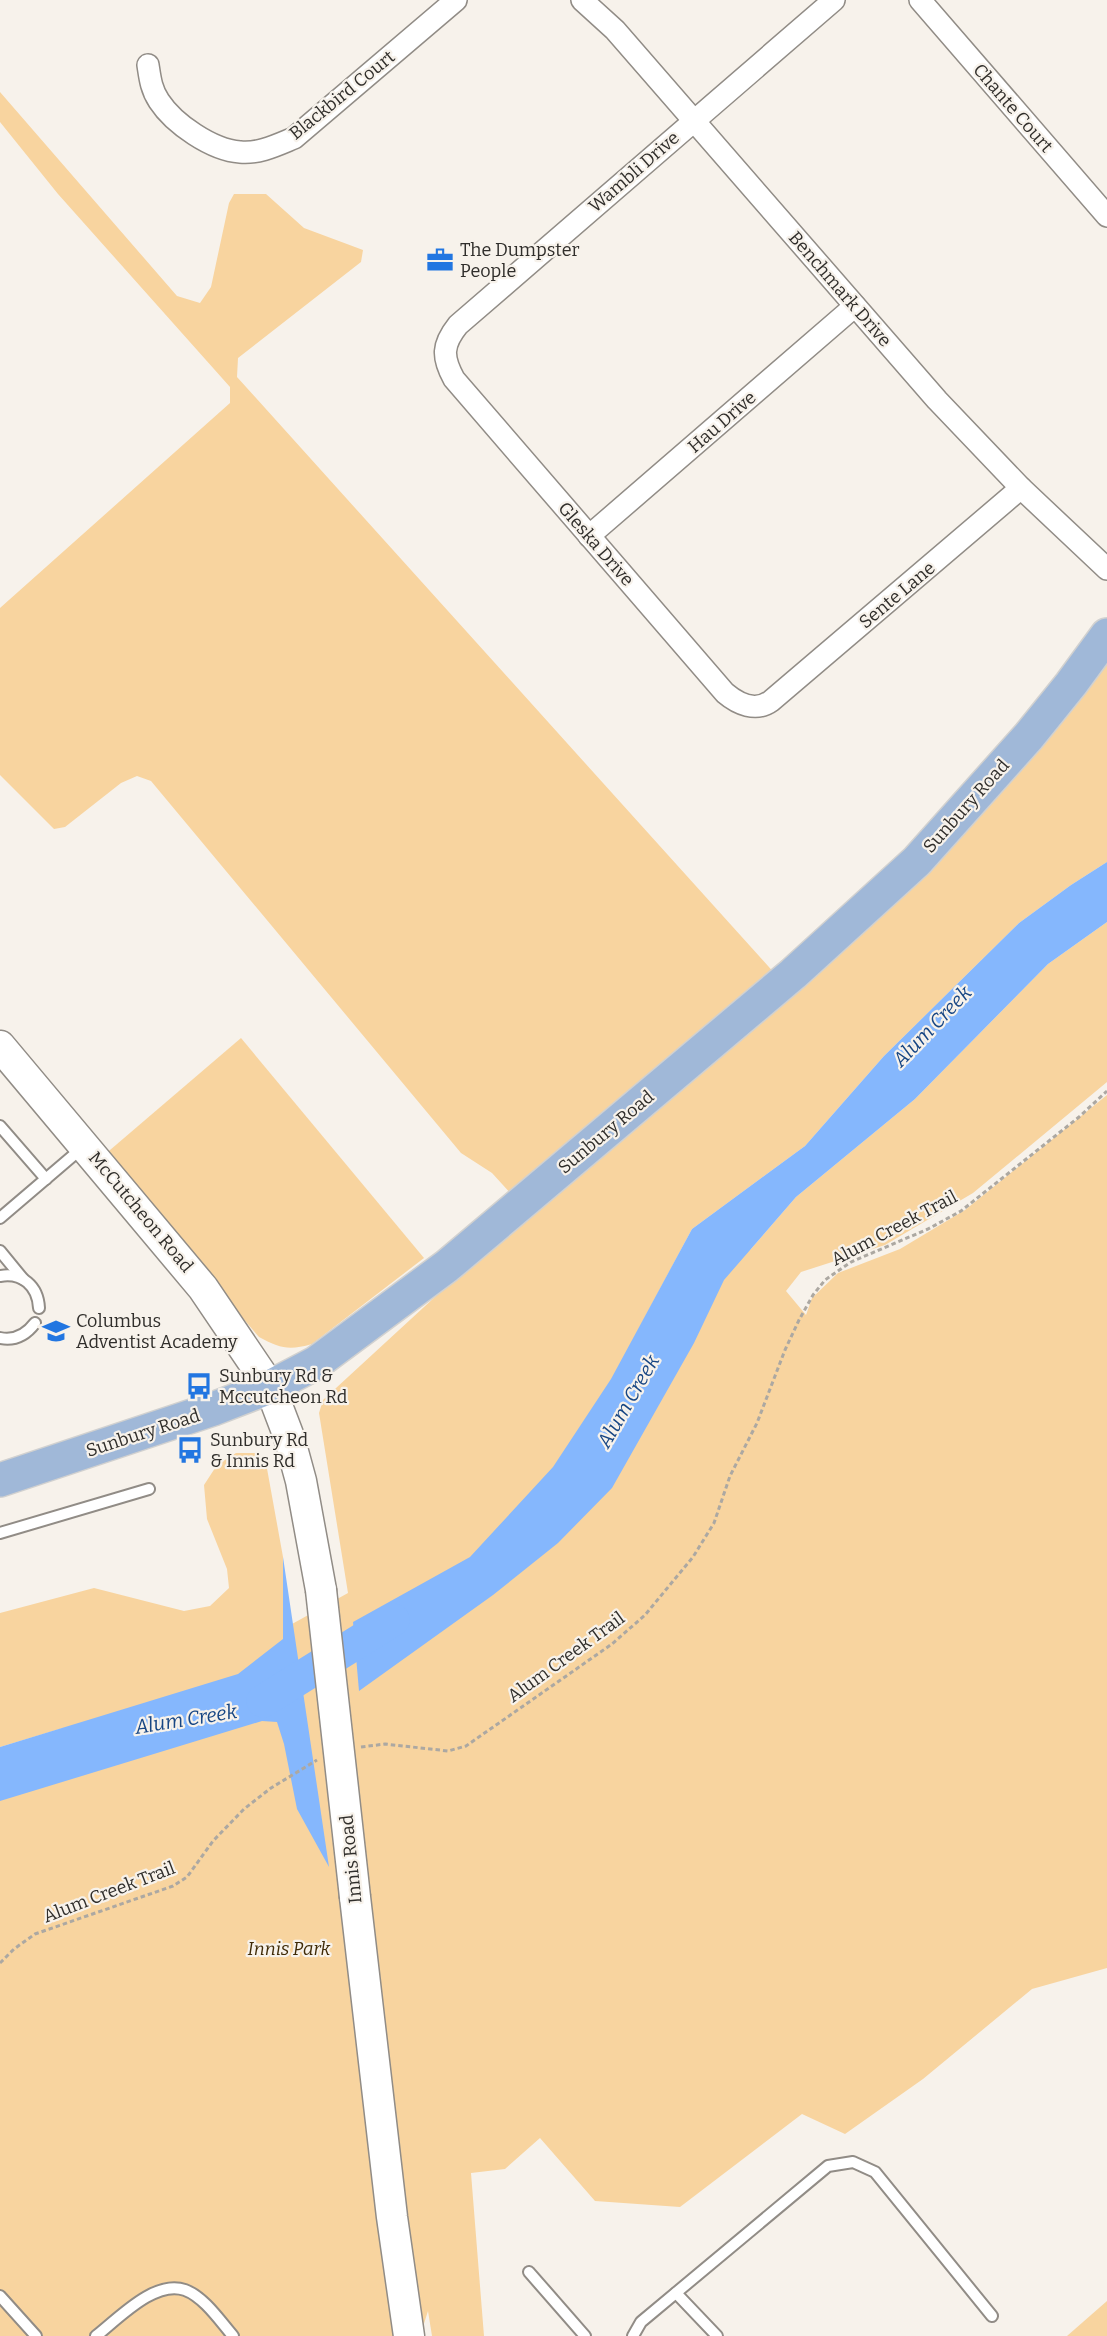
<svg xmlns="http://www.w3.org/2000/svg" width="1107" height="2336" font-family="Bitter,serif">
  <rect width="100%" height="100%" fill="#f7f2eb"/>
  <g fill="#f8d49f">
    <polygon points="0,92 177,296 200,303 211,287 229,203 234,194 266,194 304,228 363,250 361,262 238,358 237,377 777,976 513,1196 492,1173 461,1153 151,781 137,776 121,783 65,827 54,829 0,775 0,608 230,403 230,387 58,194 0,122"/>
    <polygon points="1107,646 1107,862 1071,885 1019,923 884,1056 805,1146 692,1229 637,1332 751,1249 796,1197 915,1099 1048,964 1107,922 1107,1082 973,1193 885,1245 801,1272 786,1291 806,1315 812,1298 838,1273 900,1249 965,1210 1107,1095 1107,1968 1032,1989 923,2079 845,2134 802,2114 680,2207 595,2201 540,2138 505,2169 471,2173 484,2336 432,2336 428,2311 420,2336 0,2336 0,1762 63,1728 0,1747 0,1613 94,1588 184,1611 210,1606 229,1588 227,1569 207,1519 204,1485 217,1465 236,1453 257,1453 266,1463 283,1557 283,1629 348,1593 319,1413 323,1400 537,1203 791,992"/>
    <path d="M 241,1038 L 424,1258 L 312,1344 C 288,1351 280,1348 259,1337 L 103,1156 Z"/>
    <polygon points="1107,2301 1107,2336 1067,2336"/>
  </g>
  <g fill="#85b7fd">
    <polygon points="1107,862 1107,922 1048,964 915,1099 796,1197 724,1280 694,1343 612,1488 558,1543 493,1595 359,1691 353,1622 470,1557 553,1467 611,1379 692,1229 805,1146 884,1056 1019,923 1071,885"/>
    <polygon points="283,1557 329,1867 297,1809 284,1744 277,1722 262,1721 0,1801 0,1747 238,1674 283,1639"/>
  </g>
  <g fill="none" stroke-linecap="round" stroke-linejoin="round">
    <polyline stroke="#85b7fd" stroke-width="33" points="263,1701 393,1620"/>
    <defs>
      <g id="lane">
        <polyline points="0,1126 46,1179"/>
        <polyline points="0,1218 82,1148"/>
        <polyline points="0,1251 23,1279"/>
        <path d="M 0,1276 C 22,1272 38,1286 39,1308"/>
        <path d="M 0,1338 C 15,1341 26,1335 35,1323"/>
        <polyline points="0,1533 149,1489"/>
        <polyline points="529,2272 585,2336"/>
        <polyline points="676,2293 717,2336"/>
        <polyline points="0,2296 36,2336"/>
        <path d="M 96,2336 C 118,2319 155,2279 185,2290 C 204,2297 220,2321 233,2336"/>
        <polyline points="633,2336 641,2322 828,2166 853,2162 875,2172 992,2316"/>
      </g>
      <g id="street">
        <polyline points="582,0 615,30 937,400 1021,488 1107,569"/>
        <path d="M 834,0 L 458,325 C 442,345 442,357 454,379 L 725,693 C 738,704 756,712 771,701 L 1021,488"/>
        <polyline points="920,0 1107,216"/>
        <path d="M 148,65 C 150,78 151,89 159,101 C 174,124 212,150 240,152 C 259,154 277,145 294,138 L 456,0"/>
        <polyline points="589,536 855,306"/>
      </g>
      <g id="secondary">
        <polyline points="0,1046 203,1288 270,1387 289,1437 301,1481 321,1590"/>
        <polyline points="355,1897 392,2217 409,2336"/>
      </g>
      <polyline id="primary" points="0,1480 213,1409 270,1387 316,1363 447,1266 793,974 917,861 1029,736 1071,684 1107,635"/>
    </defs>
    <use href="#lane" stroke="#918c86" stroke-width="14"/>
    <use href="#street" stroke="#918c86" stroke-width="24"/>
    <use href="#secondary" stroke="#918c86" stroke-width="33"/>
    <use href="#primary" stroke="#d1d1d0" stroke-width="36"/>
    <g stroke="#aca8a2" stroke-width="3" stroke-dasharray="4.5 3" stroke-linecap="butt">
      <polyline points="361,1747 385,1744 448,1751 466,1746 612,1644 645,1615 693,1557 714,1523 730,1476 757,1423 785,1350 799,1320 813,1295 825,1280 851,1262 928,1229 961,1211 1079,1117 1107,1091"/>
      <polyline points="0,1963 14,1949 35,1934 173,1886 187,1877 213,1841 244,1809 271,1788 317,1760"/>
    </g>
    <use href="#lane" stroke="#fff" stroke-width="10"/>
    <use href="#street" stroke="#fff" stroke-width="21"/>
    <use href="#secondary" stroke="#fff" stroke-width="30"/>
    <use href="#primary" stroke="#a0b8d8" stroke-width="33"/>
    <defs>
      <polyline id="secondary-bridge" points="321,1590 355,1897"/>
    </defs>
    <use href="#secondary-bridge" stroke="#918c86" stroke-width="33" stroke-linecap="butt"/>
    <use href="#secondary-bridge" stroke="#fff" stroke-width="30"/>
  </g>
  <defs>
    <symbol id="office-bare" viewBox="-9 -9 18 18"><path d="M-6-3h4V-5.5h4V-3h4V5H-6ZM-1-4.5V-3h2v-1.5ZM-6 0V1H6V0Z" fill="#2276e1" stroke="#f7f2eb" stroke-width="2.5" paint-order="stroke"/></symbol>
    <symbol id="school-bare" viewBox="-9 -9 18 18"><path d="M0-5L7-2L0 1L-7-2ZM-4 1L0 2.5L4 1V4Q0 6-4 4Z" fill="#2276e1" stroke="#f7f2eb" stroke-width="2.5" paint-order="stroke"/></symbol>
    <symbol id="bus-bare" viewBox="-9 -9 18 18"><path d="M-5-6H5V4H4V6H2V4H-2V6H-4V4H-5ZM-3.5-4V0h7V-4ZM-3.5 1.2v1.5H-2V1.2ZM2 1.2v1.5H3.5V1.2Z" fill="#2276e1" stroke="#f7f2eb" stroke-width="2.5" paint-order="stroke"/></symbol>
  </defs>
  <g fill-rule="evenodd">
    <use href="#office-bare" x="421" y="241" width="38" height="38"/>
    <use href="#school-bare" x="37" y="1312" width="38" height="38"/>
    <use href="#bus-bare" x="180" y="1367" width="38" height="38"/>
    <use href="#bus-bare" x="171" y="1431" width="38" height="38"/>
  </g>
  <g text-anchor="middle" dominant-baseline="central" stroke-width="4.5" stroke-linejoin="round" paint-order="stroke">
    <g font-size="18" fill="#302e2b" stroke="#f7f2eb">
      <text transform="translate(342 95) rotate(-39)">Blackbird Court</text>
      <text transform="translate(1013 108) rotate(49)">Chante Court</text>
      <text transform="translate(634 172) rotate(-41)">Wambli Drive</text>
      <text transform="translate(840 289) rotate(49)">Benchmark Drive</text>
      <text transform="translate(722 422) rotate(-41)">Hau Drive</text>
      <text transform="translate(596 544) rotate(49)">Gleska Drive</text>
      <text transform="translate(897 595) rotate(-40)">Sente Lane</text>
      <text transform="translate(966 806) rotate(-48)">Sunbury Road</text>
      <text transform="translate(606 1132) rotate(-40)">Sunbury Road</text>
      <text transform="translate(141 1212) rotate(50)">McCutcheon Road</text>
      <text transform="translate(894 1228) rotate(-28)">Alum Creek Trail</text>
      <text transform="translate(143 1433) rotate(-18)">Sunbury Road</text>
      <text transform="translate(566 1657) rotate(-36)">Alum Creek Trail</text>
      <text transform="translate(351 1859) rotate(-96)">Innis Road</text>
      <text transform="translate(109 1892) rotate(-21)">Alum Creek Trail</text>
    </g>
    <g font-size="18" fill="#302e2b" stroke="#f7f2eb" text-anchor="start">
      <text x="460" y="250">The Dumpster<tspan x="460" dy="21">People</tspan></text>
      <text x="76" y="1321">Columbus<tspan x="76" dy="21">Adventist Academy</tspan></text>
      <text x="219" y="1376">Sunbury Rd &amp;<tspan x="219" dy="21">Mccutcheon Rd</tspan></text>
      <text x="210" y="1440">Sunbury Rd<tspan x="210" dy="21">&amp; Innis Rd</tspan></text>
    </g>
    <g font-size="18" font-style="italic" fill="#3f2a06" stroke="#f7f2eb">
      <text x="289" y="1949">Innis Park</text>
    </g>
    <g font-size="20" font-style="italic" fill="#174684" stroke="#f7f2eb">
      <text transform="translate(932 1026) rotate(-46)">Alum Creek</text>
      <text transform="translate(628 1401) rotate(-60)">Alum Creek</text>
      <text transform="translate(186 1719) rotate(-9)">Alum Creek</text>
    </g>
  </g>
</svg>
